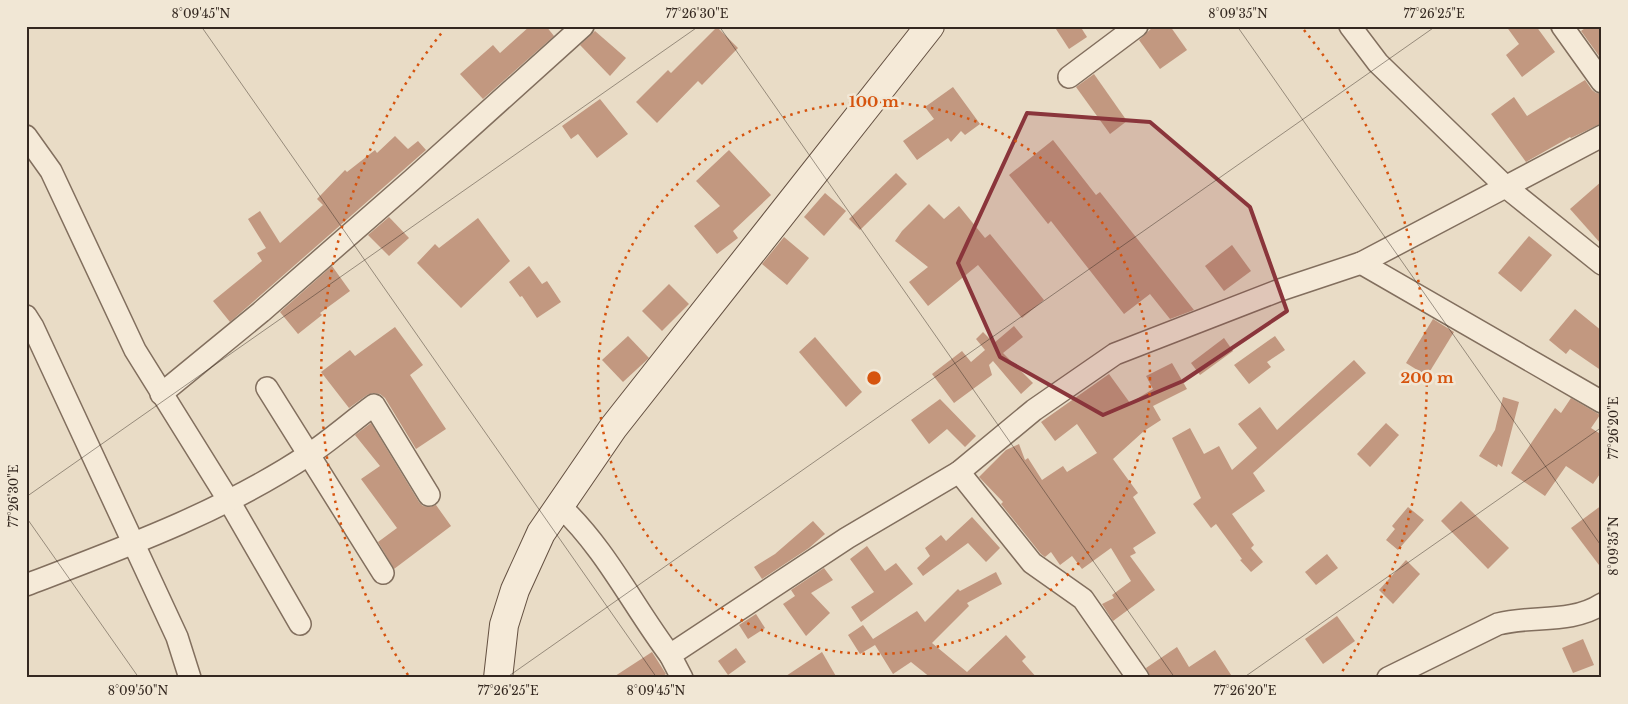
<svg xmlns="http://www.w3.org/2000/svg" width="1628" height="704" font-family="'Libre Baskerville',serif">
  <rect width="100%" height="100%" fill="#e9dcc6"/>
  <g fill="#c29880">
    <polygon points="530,26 546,26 554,36 483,99 460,74 493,45 500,53"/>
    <polygon points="1054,26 1080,26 1087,37 1069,49"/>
    <polygon points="1154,26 1170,26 1187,50 1160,69 1139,40"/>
    <polygon points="1506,26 1536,26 1555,52 1522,77 1506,55 1519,44"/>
    <polygon points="1588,26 1602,26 1602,60 1581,31"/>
    <polygon points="717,27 738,48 702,85 698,81 657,123 636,102 668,70 671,73"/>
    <polygon points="595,31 626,58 610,76 580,45"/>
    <polygon points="1094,74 1127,121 1110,134 1076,87"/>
    <polygon points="1585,80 1592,90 1596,93 1602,94 1602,123 1571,138 1570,137 1526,162 1491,114 1514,97 1527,116"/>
    <polygon points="953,87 980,124 965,135 961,131 951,142 948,138 917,160 903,141 934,119 925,107"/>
    <polygon points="600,99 628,134 597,158 578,134 571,139 562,126"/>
    <polygon points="395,136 408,149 418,141 426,150 230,322 213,301 262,261 257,253 266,248 248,219 260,211 280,243 323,205 317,199 345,170 347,172 375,150 377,153"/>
    <polygon points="1053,140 1096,195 1100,192 1194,310 1170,319 1150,294 1124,314 1051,221 1048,224 1009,175"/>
    <polygon points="729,150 771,195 733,231 738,238 717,254 694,226 720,206 696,181"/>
    <polygon points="896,173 907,184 860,230 849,219"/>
    <polygon points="1602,181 1602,245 1570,209"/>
    <polygon points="825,193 846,211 824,236 804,217"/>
    <polygon points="929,204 944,219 959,206 985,238 990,234 1044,300 1022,318 978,265 928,306 909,282 928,267 895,241 902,231"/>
    <polygon points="389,217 409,238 389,256 368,235"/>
    <polygon points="478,218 510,261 461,308 417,263 435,244 439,248"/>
    <polygon points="1529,236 1552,255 1521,292 1498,273"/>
    <polygon points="784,237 809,258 787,285 762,264"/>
    <polygon points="1232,245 1251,271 1224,291 1205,266"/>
    <polygon points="332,266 350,291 320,313 322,315 298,334 280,312"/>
    <polygon points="529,266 542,284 547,281 561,302 537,318 522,296 520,297 509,282"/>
    <polygon points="669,284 689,304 662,331 642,311"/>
    <polygon points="1575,309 1602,331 1602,371 1570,349 1566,354 1549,340"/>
    <polygon points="1433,319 1454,332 1427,376 1406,363"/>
    <polygon points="1014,326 1023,337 1003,353 1033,383 1021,394 993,361 989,365 992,375 954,403 932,374 962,351 971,362 985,350 976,339 983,332 994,343"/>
    <polygon points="395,327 423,365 410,375 446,429 416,449 385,398 380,394 373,393 367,395 349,408 321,372 350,350 355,356"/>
    <polygon points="628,336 649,358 623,382 602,360"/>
    <polygon points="1275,336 1285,350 1267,362 1271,367 1249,384 1234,365"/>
    <polygon points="815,337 862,392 846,407 799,352"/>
    <polygon points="1224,338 1233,351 1200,375 1191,363"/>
    <polygon points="1354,360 1366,373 1253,473 1265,491 1232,514 1254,545 1251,548 1263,562 1251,572 1240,560 1242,559 1216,524 1211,528 1193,504 1201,498 1172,438 1190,428 1204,454 1219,446 1232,470 1257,448 1238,424 1260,407 1277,430"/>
    <polygon points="1172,363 1187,389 1153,406 1161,420 1144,431 1113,459 1138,493 1133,497 1156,533 1133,548 1136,553 1130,556 1155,590 1113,621 1102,604 1114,598 1112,595 1131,581 1111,548 1082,569 1072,556 1060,565 1051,552 1045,557 1041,554 1001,504 1003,502 979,477 1006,450 1019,444 1025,460 1028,458 1042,480 1063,466 1067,472 1097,453 1077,424 1055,441 1041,422 1109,374 1130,403 1153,389 1146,376"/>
    <polygon points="1503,397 1519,402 1502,467 1498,464 1497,467 1479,456 1495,430"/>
    <polygon points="1571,398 1600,415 1591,428 1602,435 1602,471 1593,484 1566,466 1545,496 1511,473 1555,408 1561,413"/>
    <polygon points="940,399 976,436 965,447 947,429 929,444 911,420"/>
    <polygon points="371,423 419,502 423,506 429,507 436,505 451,526 394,569 378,542 397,528 361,479 380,466 355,435"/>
    <polygon points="1386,423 1399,435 1370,467 1357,454"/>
    <polygon points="1461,501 1509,548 1488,569 1441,521"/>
    <polygon points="1602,505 1602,569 1571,528"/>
    <polygon points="1408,507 1424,520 1398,550 1386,540 1395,529 1392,526"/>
    <polygon points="972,517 1000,548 986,562 968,543 923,576 917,568 930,556 925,548 941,535 946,541"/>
    <polygon points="813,521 825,534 809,548 762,579 754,567 775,554"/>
    <polygon points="867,546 885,571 896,563 913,584 861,622 851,607 874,592 850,559"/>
    <polygon points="1327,554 1338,568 1316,585 1305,572"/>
    <polygon points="1406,560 1420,574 1393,604 1379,590"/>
    <polygon points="824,568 833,580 811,593 830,613 806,636 783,604 795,596 791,590"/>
    <polygon points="996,572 1002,584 967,603 969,606 932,643 967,672 1006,635 1026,657 1022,661 1037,678 931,678 911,662 893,674 875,645 860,654 848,635 863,625 873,639 917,611 925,622 958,589 960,591"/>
    <polygon points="756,614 765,628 748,639 739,625"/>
    <polygon points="1337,616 1355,641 1323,664 1305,639"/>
    <polygon points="1583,639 1594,665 1573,673 1562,648"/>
    <polygon points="1177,647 1189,667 1215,650 1233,678 1150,678 1146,668"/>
    <polygon points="736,648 746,662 728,675 718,661"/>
    <polygon points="652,652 666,674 660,678 612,678"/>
    <polygon points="822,652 837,678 783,678"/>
  </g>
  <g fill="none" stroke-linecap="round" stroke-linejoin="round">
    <defs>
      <g id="street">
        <polyline points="1350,26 1378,63 1506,187 1602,264"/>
        <polyline points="1562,26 1602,82"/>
        <polyline points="1069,77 1137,26"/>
        <polyline points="26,136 51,171 135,350 229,501 300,624"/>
        <polyline points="1361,263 1602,402"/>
        <polyline points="26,316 33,327 177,637 190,678"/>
        <polyline points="267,388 383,573"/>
        <polyline points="161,394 261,312 412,180 583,26"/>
        <polyline points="959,472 1032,563 1083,599 1138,678"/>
        <path d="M 560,506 C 606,549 633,606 670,655"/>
        <path d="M 26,585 C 123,548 222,512 308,455 C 331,440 352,421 374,405 L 429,495"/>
        <polyline points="682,678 670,655 847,538 959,472 1034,410 1115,354 1280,290 1361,263 1602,136"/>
        <path d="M 1388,678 L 1498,624 C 1532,615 1571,624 1602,604"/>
      </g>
      <polyline id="secondary" points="498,678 504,625 515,590 541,533 613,428 930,26"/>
    </defs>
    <use href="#street" stroke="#826f5e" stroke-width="24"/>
    <use href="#secondary" stroke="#645041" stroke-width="30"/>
    <use href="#street" stroke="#f5ead8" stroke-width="21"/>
    <use href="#secondary" stroke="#f5ead8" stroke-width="28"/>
  </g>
  <path fill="#8a353b" fill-opacity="0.2" stroke="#8a353b" stroke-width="4" stroke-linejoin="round" d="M 1027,113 L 1150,122 L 1250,207 L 1287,311 L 1183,381 L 1103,415 L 1000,357 L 958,263 Z"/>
  <path fill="none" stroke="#342820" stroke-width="1" stroke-opacity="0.45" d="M 201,26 L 657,678M 719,26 L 1175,678M 1237,26 L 1602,547M 26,497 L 699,26M 26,517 L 139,678M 506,678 L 1436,26M 1243,678 L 1602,427"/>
  <g fill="none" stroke="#d6540e" stroke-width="2.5" stroke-dasharray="2.5 5">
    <circle cx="874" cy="378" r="276"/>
    <path d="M408 675A553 553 0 0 1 444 30M1304 30A553 553 0 0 1 1340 675"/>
  </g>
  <circle cx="874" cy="378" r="8" fill="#d6540e" stroke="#f1e7d5" stroke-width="2.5"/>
  <g font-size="15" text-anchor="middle" font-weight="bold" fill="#d6540e" stroke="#f1e7d5" stroke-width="5" stroke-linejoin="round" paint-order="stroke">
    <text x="874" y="107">100 m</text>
    <text x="1427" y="383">200 m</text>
  </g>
  <rect width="1628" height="704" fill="none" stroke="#f1e7d5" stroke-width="55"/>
  <rect x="28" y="28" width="1572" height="648" fill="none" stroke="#342820" stroke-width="2"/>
  <g font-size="12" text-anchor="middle" fill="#342820">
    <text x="201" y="18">8°09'45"N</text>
    <text x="697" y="18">77°26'30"E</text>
    <text x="1238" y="18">8°09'35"N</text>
    <text x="1434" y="18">77°26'25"E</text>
    <text transform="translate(1614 428) rotate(-90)" y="4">77°26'20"E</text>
    <text transform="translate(14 496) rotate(-90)" y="4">77°26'30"E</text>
    <text transform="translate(1614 546) rotate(-90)" y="4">8°09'35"N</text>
    <text x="138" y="695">8°09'50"N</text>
    <text x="508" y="695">77°26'25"E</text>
    <text x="656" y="695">8°09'45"N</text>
    <text x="1245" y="695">77°26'20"E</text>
  </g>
</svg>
